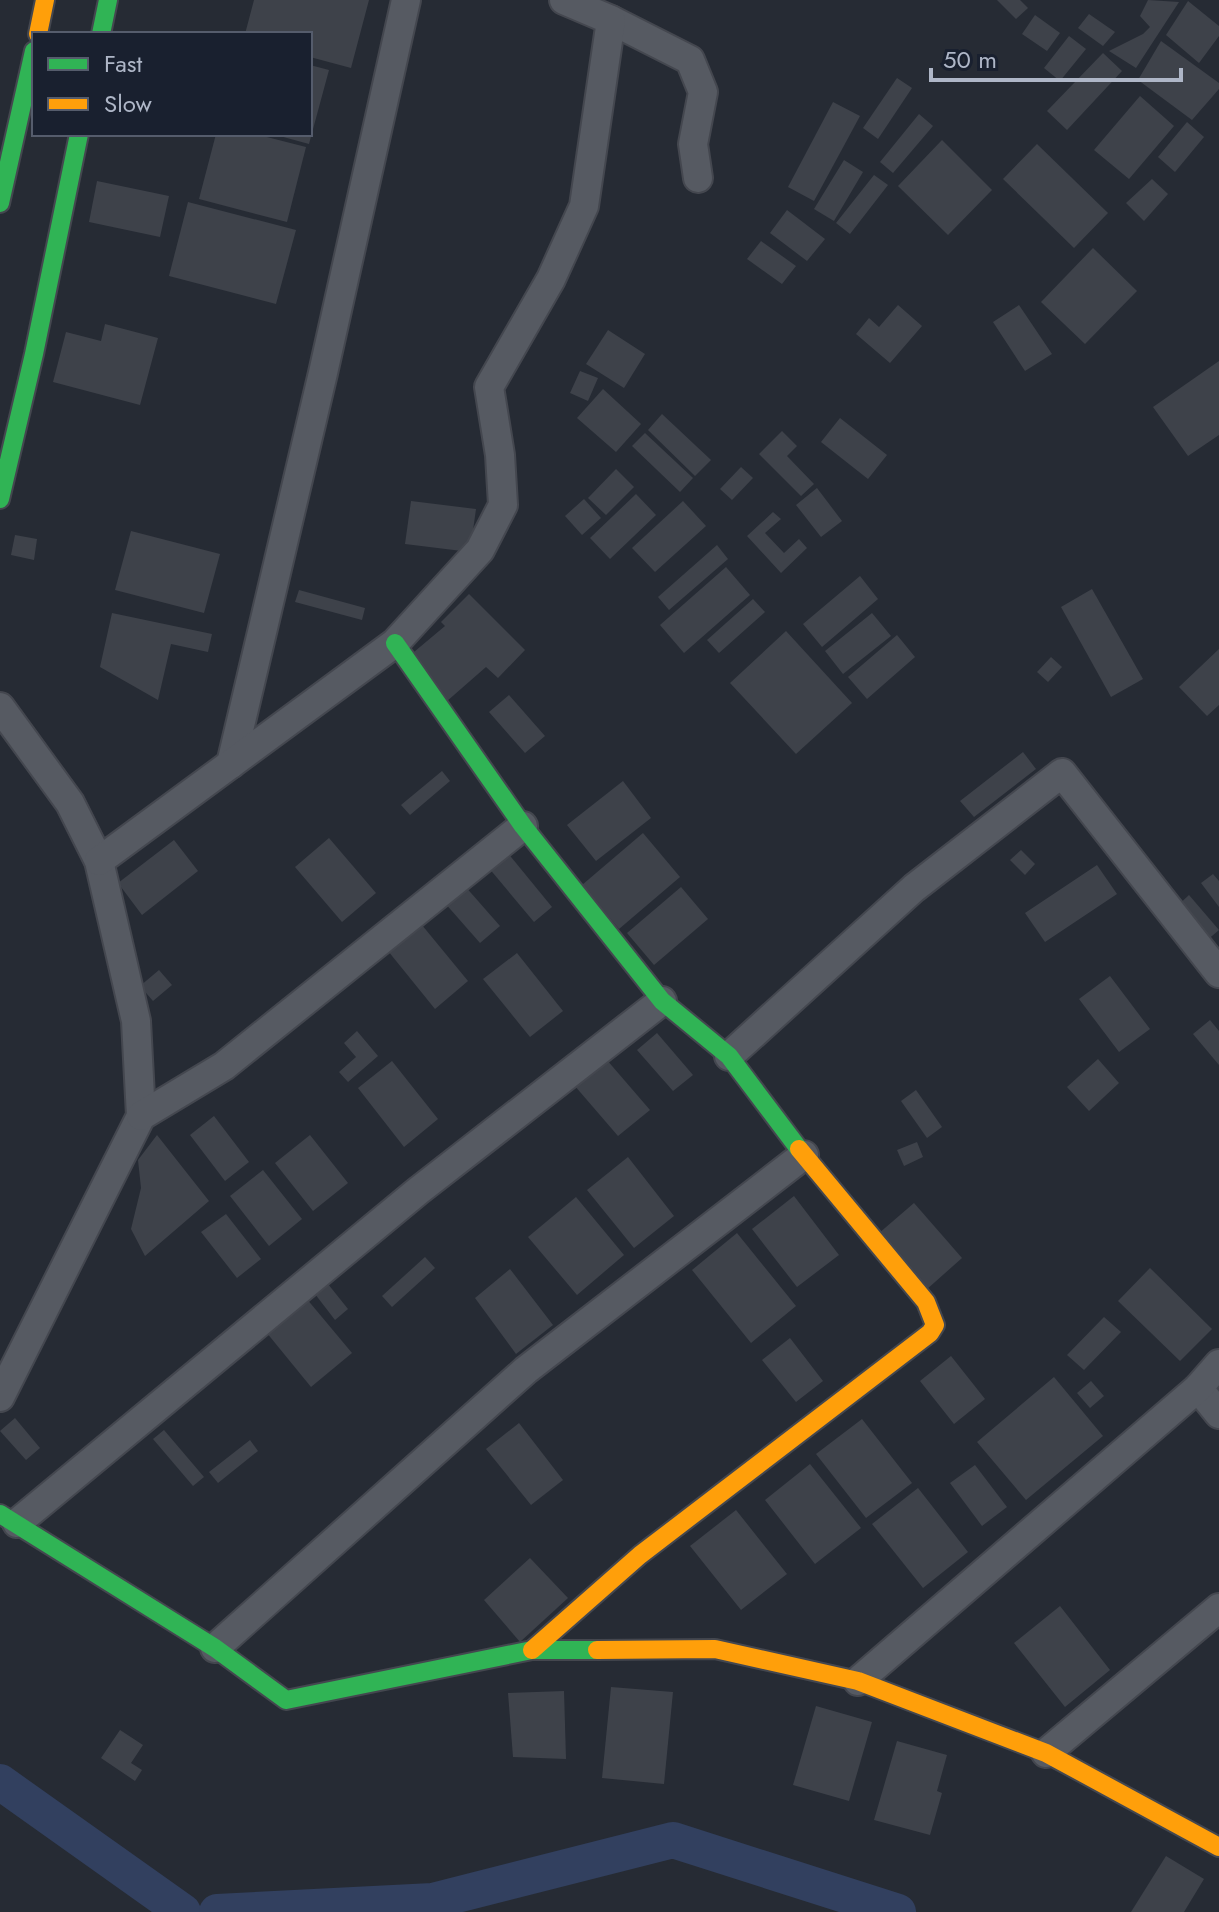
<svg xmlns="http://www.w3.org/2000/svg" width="1219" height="1912" font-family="Jost,sans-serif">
  <rect width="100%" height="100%" fill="#262b34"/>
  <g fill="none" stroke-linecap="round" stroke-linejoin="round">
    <g stroke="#32405f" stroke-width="36">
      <polyline points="0,1782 183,1912"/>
      <polyline points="217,1912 433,1901 673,1840 898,1912"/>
    </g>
  </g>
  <g fill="#3e424a">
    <polygon points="254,0 369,0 351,68 310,57 310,34 245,34"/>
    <polygon points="997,0 1020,0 1028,8 1016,19"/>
    <polygon points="1148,0 1179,2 1136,68 1109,51 1143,34 1150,27 1140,16"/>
    <polygon points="1188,1 1219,26 1219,36 1199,63 1166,35"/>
    <polygon points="1089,14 1115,32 1103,46 1078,28"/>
    <polygon points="1035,15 1060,33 1047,51 1022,34"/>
    <polygon points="1069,36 1086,49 1060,81 1044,68"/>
    <polygon points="1161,41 1219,83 1219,89 1192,120 1138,80"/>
    <polygon points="1103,53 1122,71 1067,130 1047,111"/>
    <polygon points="310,65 329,70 309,144 276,135 310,134"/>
    <polygon points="897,78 912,88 878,139 863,128"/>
    <polygon points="1140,96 1174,126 1129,179 1094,150"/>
    <polygon points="833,102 860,116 814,201 788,187"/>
    <polygon points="919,114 933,126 893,173 880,162"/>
    <polygon points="1187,122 1204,137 1175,172 1158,157"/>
    <polygon points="216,134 255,134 306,147 287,222 199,199"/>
    <polygon points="942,140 992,190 948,235 898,186"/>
    <polygon points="1037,144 1108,213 1074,248 1003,179"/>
    <polygon points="844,160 863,172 834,221 814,209"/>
    <polygon points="874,175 888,185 850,234 836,223"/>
    <polygon points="1152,179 1168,194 1144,221 1126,203"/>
    <polygon points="97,181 169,196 160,237 89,222"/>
    <polygon points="188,202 296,230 276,304 169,276"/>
    <polygon points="787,210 825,239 807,261 770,233"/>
    <polygon points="761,241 796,266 782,284 747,259"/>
    <polygon points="1093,248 1137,291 1085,344 1041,302"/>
    <polygon points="898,305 922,326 890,363 856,334 869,318 879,327"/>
    <polygon points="1019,305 1052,354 1025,371 993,322"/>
    <polygon points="105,324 158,338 140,405 53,382 66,332 101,341"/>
    <polygon points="608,330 645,354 624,388 586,364"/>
    <polygon points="1219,361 1219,435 1188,456 1153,407"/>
    <polygon points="580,371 598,378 588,401 570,393"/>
    <polygon points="603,389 641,424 616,452 577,418"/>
    <polygon points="662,414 711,460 695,476 648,430"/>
    <polygon points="840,418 887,455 868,479 821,442"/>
    <polygon points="782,431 797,446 787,456 814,484 801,496 759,454"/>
    <polygon points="645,433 693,478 680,492 632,446"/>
    <polygon points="741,467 753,478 732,500 720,489"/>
    <polygon points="616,469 634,487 606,515 588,498"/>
    <polygon points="817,488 842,521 821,537 796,505"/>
    <polygon points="636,494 656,515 610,559 590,538"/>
    <polygon points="584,499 601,518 582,535 565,516"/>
    <polygon points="411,501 476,509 470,552 405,544"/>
    <polygon points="683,501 706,526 655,572 632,548"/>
    <polygon points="773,512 781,519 765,533 784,553 799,539 807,548 781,573 747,536"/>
    <polygon points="131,531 220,554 204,613 115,590"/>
    <polygon points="15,535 37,539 34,560 11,555"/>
    <polygon points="717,545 728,559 669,610 658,597"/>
    <polygon points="726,567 750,595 684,653 660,625"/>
    <polygon points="860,576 878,599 822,647 803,624"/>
    <polygon points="1092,589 1143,679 1111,697 1061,607"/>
    <polygon points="299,590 365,608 362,620 295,602"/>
    <polygon points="469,594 525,650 498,678 486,667 446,702 408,657 445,626 441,622"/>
    <polygon points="753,599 765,612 719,653 707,640"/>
    <polygon points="112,613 212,634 208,652 171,644 158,700 100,667"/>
    <polygon points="872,613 891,636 843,674 825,651"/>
    <polygon points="786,631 852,703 796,754 730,683"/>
    <polygon points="897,635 915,657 867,699 848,677"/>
    <polygon points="1219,649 1219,705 1207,716 1179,687"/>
    <polygon points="1051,657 1062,667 1048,682 1037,672"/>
    <polygon points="509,695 545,736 525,753 489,712"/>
    <polygon points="1023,752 1036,769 974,817 960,801"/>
    <polygon points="442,771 450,781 410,815 401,805"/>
    <polygon points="623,781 651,818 596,861 567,825"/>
    <polygon points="643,833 680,877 619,929 582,885"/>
    <polygon points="329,838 376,893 342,922 295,867"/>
    <polygon points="174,840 198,871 142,915 118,883"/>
    <polygon points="1021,850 1035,864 1025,875 1010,860"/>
    <polygon points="507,852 552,907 534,922 488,867"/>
    <polygon points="1097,865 1117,894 1045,942 1025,913"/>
    <polygon points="1213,874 1219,881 1219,907 1201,883"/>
    <polygon points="464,885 500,926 480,943 444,902"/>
    <polygon points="681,887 708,919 654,965 627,933"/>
    <polygon points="1189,895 1219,930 1205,942 1175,908"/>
    <polygon points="417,919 468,981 435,1009 384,946"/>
    <polygon points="517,953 563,1011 530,1037 483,979"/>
    <polygon points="159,970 172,985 153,1001 140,986"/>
    <polygon points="1110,976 1150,1029 1119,1052 1079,999"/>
    <polygon points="1210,1020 1219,1031 1219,1065 1193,1034"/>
    <polygon points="357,1031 378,1056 348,1082 339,1072 356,1057 344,1043"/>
    <polygon points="657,1033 693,1075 673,1091 637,1050"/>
    <polygon points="600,1052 650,1110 618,1136 568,1078"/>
    <polygon points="1098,1059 1119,1083 1089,1111 1067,1087"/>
    <polygon points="392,1061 438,1119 404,1147 358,1088"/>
    <polygon points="916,1090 942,1127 927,1138 901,1101"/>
    <polygon points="214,1116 249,1162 225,1181 190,1135"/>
    <polygon points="157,1135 209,1201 145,1256 131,1229 141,1188 138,1160"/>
    <polygon points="310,1135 348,1183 313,1211 275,1163"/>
    <polygon points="917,1142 923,1157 904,1166 897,1150"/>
    <polygon points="628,1157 674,1216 634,1248 587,1190"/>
    <polygon points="263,1170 302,1219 269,1246 230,1196"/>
    <polygon points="794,1196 839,1255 797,1287 752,1229"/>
    <polygon points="576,1197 624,1255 577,1295 528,1237"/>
    <polygon points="914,1203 962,1258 926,1290 878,1234"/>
    <polygon points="226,1214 261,1259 237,1278 201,1232"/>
    <polygon points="737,1233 796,1306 751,1343 692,1270"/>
    <polygon points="425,1257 435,1268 392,1307 382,1296"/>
    <polygon points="1150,1268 1212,1329 1180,1361 1118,1301"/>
    <polygon points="510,1269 553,1325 516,1354 475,1298"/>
    <polygon points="328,1284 348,1309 335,1320 315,1294"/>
    <polygon points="301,1292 352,1353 311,1387 262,1327"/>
    <polygon points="1104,1317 1121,1332 1084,1370 1067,1355"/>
    <polygon points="790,1338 823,1381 796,1402 762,1360"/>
    <polygon points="951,1356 985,1399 954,1424 920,1381"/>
    <polygon points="1054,1377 1103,1436 1026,1500 977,1442"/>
    <polygon points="1091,1381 1104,1396 1090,1408 1077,1393"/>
    <polygon points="15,1418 40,1448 26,1460 0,1431"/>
    <polygon points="862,1419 912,1483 866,1518 816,1454"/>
    <polygon points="519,1423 563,1480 531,1505 486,1449"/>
    <polygon points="164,1430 204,1477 193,1486 153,1439"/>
    <polygon points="250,1440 258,1451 218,1483 209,1472"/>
    <polygon points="810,1464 861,1528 815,1564 765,1500"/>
    <polygon points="975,1465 1007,1507 982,1526 950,1483"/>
    <polygon points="918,1488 968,1552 923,1588 872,1524"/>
    <polygon points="736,1510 787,1574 741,1610 690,1546"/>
    <polygon points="530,1558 568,1598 520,1642 484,1600"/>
    <polygon points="1060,1606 1110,1670 1065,1707 1014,1643"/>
    <polygon points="611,1687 673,1692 664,1784 602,1778"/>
    <polygon points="564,1691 566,1759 513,1757 508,1693"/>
    <polygon points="816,1706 872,1722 849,1801 793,1785"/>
    <polygon points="120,1730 143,1745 131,1763 142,1770 135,1781 101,1758"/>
    <polygon points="897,1741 947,1755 937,1791 942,1793 930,1835 874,1820"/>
    <polygon points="1166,1856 1204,1879 1184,1912 1131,1912"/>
  </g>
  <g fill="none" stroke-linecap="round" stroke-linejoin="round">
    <defs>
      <g id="street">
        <polyline points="611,20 690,60 703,92 693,144 698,178"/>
        <polyline points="0,707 70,803 99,861 136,1021 141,1116 0,1397"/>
        <polyline points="231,764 323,373 406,0"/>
        <polyline points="99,861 395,643 480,550 503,505 500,455 489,387 551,279 584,206 611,20 564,0"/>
        <polyline points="729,1056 914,888 1062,773 1219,973"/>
        <polyline points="141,1116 224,1066 523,826"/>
        <polyline points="1198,1388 1219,1414"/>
        <polyline points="17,1523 418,1191 662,1001"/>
        <polyline points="215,1648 526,1370 804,1155"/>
        <polyline points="858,1681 1198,1388 1219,1364"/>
        <polyline points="1046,1753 1219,1608"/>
      </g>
      <g id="fast">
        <polyline points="101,34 108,0"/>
        <polyline points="0,203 34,51"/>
        <polyline points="0,499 34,354 79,134"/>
        <polyline points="395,643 523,826 662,1001 729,1056 799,1149"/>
        <polyline points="0,1514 215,1648 286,1700 532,1650 597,1650"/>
      </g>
      <g id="slow">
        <polyline points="38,34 45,0"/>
        <polyline points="532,1650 640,1555 930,1333 935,1325 926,1302 799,1149"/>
        <polyline points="597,1650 715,1649 858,1681 1046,1753 1219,1847"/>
      </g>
    </defs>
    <use href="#street" stroke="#44474f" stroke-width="32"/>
    <use href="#fast" stroke="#44474f" stroke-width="22"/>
    <use href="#slow" stroke="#44474f" stroke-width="22"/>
    <use href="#street" stroke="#565a62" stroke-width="28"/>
    <use href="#fast" stroke="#30b455" stroke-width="18"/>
    <use href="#slow" stroke="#ff9f0a" stroke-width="18"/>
  </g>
  <rect x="32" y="32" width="280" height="104" fill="#19202f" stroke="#555c6c" stroke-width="2"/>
  <rect x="48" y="58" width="40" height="12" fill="#30b455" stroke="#555c6c" stroke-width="2"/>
  <text x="104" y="72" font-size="24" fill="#aeb6c7">Fast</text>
  <rect x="48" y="98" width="40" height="12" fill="#ff9f0a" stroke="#555c6c" stroke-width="2"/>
  <text x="104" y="112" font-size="24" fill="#aeb6c7">Slow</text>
  <path d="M931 68v12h250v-12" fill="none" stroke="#aeb6c7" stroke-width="4"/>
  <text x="943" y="68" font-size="24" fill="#aeb6c7" stroke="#19202f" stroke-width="6" paint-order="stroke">50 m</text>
</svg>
